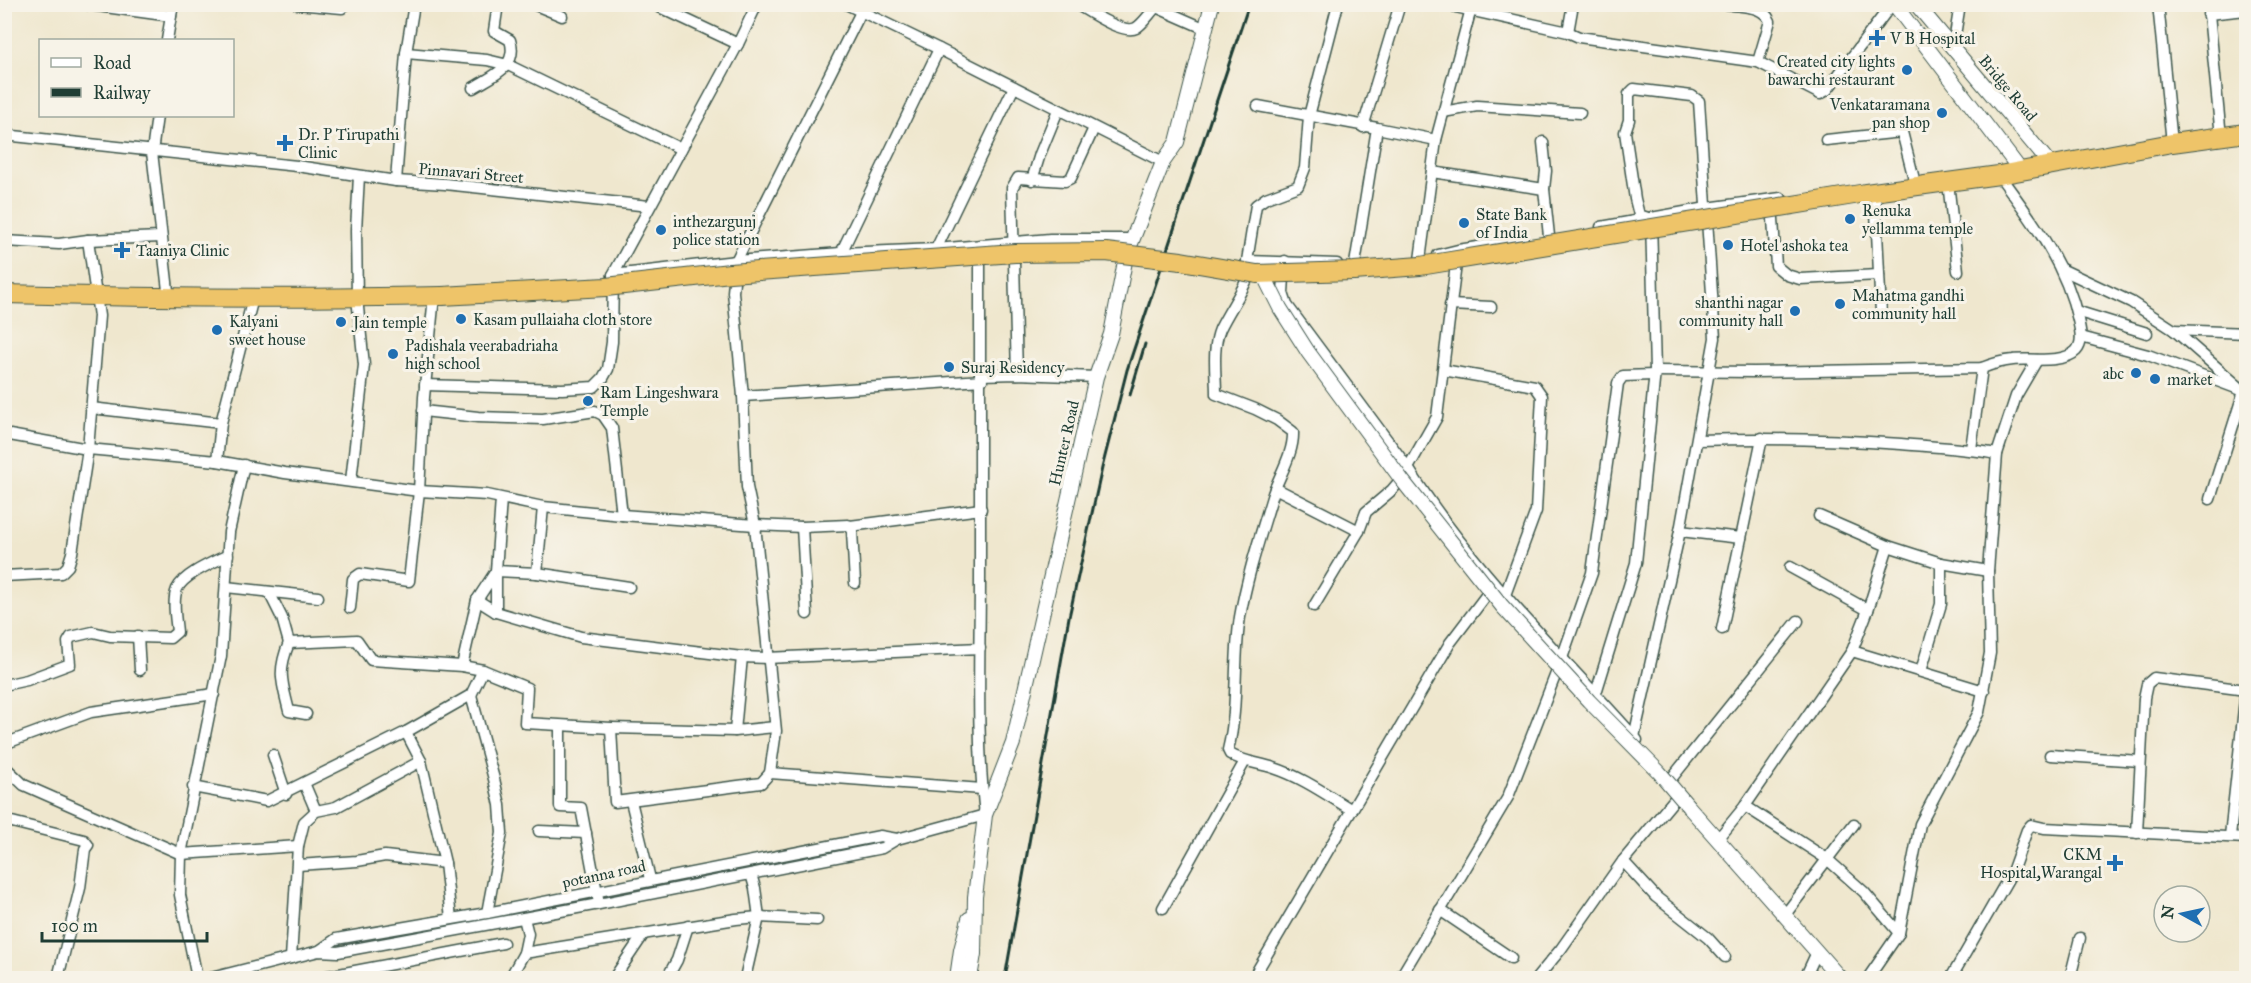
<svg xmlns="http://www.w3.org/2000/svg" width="2251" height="983" font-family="'IM FELL Great Primer',serif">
  <rect width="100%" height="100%" fill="#f7f3e8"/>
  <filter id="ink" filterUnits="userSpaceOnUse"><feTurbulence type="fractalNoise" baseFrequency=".0167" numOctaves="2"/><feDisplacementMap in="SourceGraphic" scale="12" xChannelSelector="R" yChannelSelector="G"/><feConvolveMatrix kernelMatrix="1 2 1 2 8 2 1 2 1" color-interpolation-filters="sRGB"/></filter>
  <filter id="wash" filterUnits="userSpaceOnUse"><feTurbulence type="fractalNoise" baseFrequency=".008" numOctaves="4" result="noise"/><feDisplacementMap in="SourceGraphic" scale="24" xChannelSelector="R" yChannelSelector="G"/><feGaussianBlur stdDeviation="1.35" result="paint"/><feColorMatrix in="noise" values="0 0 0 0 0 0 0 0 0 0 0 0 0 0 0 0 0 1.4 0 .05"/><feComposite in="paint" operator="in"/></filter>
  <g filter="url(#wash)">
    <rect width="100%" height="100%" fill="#efe7ce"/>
  </g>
  <g filter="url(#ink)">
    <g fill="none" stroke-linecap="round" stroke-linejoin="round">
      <defs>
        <g id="minor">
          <polyline points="83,4 171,16"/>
          <polyline points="297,4 342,8 342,4"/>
          <polyline points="533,4 562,16"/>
          <polyline points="653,4 738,44"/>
          <polyline points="846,4 939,49 1163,162"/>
          <path d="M 1076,4 C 1088,11 1123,35 1136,28 C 1143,24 1150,13 1156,7"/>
          <polyline points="1156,4 1156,7 1206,29"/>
          <path d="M 1338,4 L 1309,116 L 1305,168 L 1298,186 L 1266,198 L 1256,205 L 1247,261 L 1252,267 C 1245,289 1230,308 1220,329 C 1212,348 1216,374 1216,394 L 1255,409 L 1277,420 L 1293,432 C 1294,454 1278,477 1272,497 C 1260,537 1247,576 1240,617 C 1233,661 1239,706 1228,750 L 1230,754 C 1243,762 1259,763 1274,768 C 1302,777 1327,795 1352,810"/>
          <polyline points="1442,4 1568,32 1579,37 1758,62 1820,94 1827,90 1892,4"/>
          <path d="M 1727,4 C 1743,7 1763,5 1770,21 L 1758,62"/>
          <polyline points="2158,4 2172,143"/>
          <polyline points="2208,4 2221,137"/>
          <polyline points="2208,14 2246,10"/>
          <polyline points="1568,32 1573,4"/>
          <polyline points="167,40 173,4"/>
          <polyline points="1953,48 1960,4"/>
          <polyline points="406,53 487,60 508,65 681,149"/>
          <path d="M 473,88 C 492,76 519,67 510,40 L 494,31 L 498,4"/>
          <polyline points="1258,106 1377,128 1355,264"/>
          <polyline points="1443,112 1477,106 1580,113"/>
          <polyline points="157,116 152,152 169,299"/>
          <polyline points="1363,127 1400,4"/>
          <polyline points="1377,128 1436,140"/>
          <polyline points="4,135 297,166 396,181 445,184 649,206"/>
          <polyline points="1826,140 1902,132 1916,187"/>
          <polyline points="1432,172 1544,189 1546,171 1543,142"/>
          <polyline points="1032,180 1040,154 1058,110"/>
          <polyline points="396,181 406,53 414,4"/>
          <polyline points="1948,182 1958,271"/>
          <polyline points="1544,189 1549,236"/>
          <polyline points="1875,192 1881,313"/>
          <polyline points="1772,203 1776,266 1787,275 1800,279 1879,275"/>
          <polyline points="1601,227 1707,208 1781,198"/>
          <polyline points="4,241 59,244 88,240 161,237"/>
          <polyline points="936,249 1014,87"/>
          <polyline points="841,253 939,49"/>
          <polyline points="1438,255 1458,250 1523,240"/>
          <polyline points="1420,260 1436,140 1472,5"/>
          <polyline points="1247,261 1337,264"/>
          <path d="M 1285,261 L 1283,293 L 1287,305 L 1408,468 C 1471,569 1559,652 1637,740"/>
          <polyline points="2061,269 2131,302 2174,330 2239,387"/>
          <polyline points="613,275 736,261 841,253 936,249 1050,239 1133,239"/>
          <polyline points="1450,305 1491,307"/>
          <polyline points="2076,311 2147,333"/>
          <polyline points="2174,330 2246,333"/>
          <polyline points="2081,337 2148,355 2244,391 2210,499"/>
          <polyline points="1443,370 1535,386 1542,396 1536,511 1505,595"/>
          <path d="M 1655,371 L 1754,372 L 1982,368 C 1992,364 2002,361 2013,360 C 2029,358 2063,364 2076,351 C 2084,342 2080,330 2078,320 C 2066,264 2032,220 1999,175"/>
          <polyline points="1017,374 1012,188 1018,178 1065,181 1071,178 1094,128"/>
          <polyline points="981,375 1017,374 1096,377"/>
          <polyline points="425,385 562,389 594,387 603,378 608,369 612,342 613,275 738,44 757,4"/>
          <polyline points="743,396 982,380"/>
          <polyline points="91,408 221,423"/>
          <polyline points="423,411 478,417 543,419 595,411 603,415 612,428 622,515"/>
          <polyline points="4,434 88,449 217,461 285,473 419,491 487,495 543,507 622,515 755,525 802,527 848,525 852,531 855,583"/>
          <path d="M 1698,440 C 1766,438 1833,439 1901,444 C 1933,447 1965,448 1997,454"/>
          <polyline points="1971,449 1982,368"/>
          <polyline points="217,461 221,423 253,298"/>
          <polyline points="351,481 364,365 357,298 356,230 359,176"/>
          <polyline points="1275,488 1359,531"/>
          <polyline points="1819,516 1888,546 1941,563 1988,571"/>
          <polyline points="850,526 981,509"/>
          <polyline points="802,527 807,614"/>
          <polyline points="1680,531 1741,538"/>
          <polyline points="1790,567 1868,610"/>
          <polyline points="537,573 543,507"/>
          <polyline points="4,576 61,573 68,566 72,553 88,449 99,316 88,240"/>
          <polyline points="226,587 318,597"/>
          <polyline points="269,592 282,618 289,643 357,640 371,660 462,666 483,670 527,688 525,723 611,728 615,802 761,783 770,773 982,789"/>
          <polyline points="477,600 496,612 581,637 742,657 767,658 980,648"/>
          <polyline points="1314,606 1359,531 1366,512 1392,490 1403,477 1437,417 1457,256"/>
          <polyline points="350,608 353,579 360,574 409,581 419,491 424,397 434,296"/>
          <polyline points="496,612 496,571 501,499"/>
          <polyline points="1722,629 1762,438"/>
          <polyline points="138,636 140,670"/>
          <path d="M 289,643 C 277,672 282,682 289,711 L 306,714"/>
          <polyline points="1852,651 1984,691"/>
          <polyline points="462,666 477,600 496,571 537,573 629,587"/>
          <polyline points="1921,671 1941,604 1941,563"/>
          <path d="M 4,685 L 27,680 L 70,664 L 68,642 L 71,637 L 93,632 L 110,636 L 170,638 L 177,632 C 176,620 172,601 177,589 C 184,574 214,562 228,555"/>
          <polyline points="471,695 483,670"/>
          <polyline points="1595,696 1636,563 1655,371 1651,219 1639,215 1635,199 1625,132 1629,120 1629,94 1634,89 1692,96 1699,101 1715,338 1680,531 1634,737"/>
          <polyline points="560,726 560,807 581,808 598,898"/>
          <polyline points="611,728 735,731 775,727"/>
          <polyline points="735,731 742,657"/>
          <polyline points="406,732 421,761 445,863 451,919"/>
          <polyline points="4,744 91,712 214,694"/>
          <polyline points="273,755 286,794"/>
          <polyline points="2050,755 2140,761"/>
          <polyline points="4,766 24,785 181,854 298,846"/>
          <polyline points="770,773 776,731 755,525 747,487 743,396 733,292 736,261 865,4"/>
          <polyline points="1671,779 1798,621"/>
          <polyline points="304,783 316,811"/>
          <polyline points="193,787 267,801 406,732 471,695 494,779 500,805 502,833 487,913"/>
          <polyline points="631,801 650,879"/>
          <polyline points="1745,806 1827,859 1864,892 1899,933"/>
          <polyline points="4,820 84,840 88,845 85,849 80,888 58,978"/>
          <polyline points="539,831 586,833"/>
          <polyline points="2137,833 2144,698 2147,684 2154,678 2246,690"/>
          <polyline points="2230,836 2246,690"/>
          <polyline points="1718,839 1745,806 1852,651 1868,610 1888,546"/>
          <polyline points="1623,861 1656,897 1708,938 1725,957"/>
          <polyline points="298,865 357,861 385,856 445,863"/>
          <polyline points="1163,908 1245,761"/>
          <polyline points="1440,910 1511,958"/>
          <polyline points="1784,916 1854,824"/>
          <polyline points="319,951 336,939 487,913 880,836 897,839"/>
          <polyline points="524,953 528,934 524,918"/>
          <polyline points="291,958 298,846 304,822 316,811 336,807 421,761"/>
          <polyline points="197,978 180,895 181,854 221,656 229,532 244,465"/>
          <path d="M 211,978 L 319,951 L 338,952 L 599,904 L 882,848 L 897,839 L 985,815 C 976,736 980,654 980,574 C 981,464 981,354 980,245"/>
          <polyline points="318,978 503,943"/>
          <polyline points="510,978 524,953 736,919 759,917 817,920"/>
          <polyline points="614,978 643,935"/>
          <polyline points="667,978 677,960 688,926"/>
          <polyline points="745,978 759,917 755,888 751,874"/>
          <polyline points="1253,978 1450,643 1494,585"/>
          <polyline points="1400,978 1508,797 1562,658 1592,573 1618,383 1623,376 1654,375"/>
          <polyline points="1537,978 1561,949 1623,861 1678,795"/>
          <polyline points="1805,978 1817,952"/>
          <polyline points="1868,978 1899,933 1920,824 1979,712 1990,653 1988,571 1997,454 2016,396 2037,360"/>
          <polyline points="1951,978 2012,872 2027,830 2031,825 2044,828 2246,838"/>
          <polyline points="2070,978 2080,938"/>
        </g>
        <g id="tertiary">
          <polyline points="1894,4 2021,171"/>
          <polyline points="1916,4 2051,165"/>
          <polyline points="1688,806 1840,978"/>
          <polyline points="957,978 961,950 969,919"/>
          <polyline points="970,978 974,954 975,897 985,815 1013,743 1096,377 1111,334 1126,256 1163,162 1177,142 1212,4"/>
        </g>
        <g id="trunk">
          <polyline points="1866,193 1999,175 2172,143 2246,133"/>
          <path d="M 4,294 C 150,298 296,299 442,296"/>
        </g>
      </defs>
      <use href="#minor" stroke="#3e564b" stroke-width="13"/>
      <use href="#tertiary" stroke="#3e564b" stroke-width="16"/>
      <use href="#trunk" stroke="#3e564b" stroke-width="20"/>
      <use href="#minor" stroke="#fff" stroke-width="10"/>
      <use href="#tertiary" stroke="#fff" stroke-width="14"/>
      <use href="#trunk" stroke="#eec469" stroke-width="18"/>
      <g stroke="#1f3d34" stroke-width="3">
        <polyline points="1130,395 1145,344"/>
        <polyline points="1005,978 1069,617 1102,468 1127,370 1249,4"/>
      </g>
      <defs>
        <polyline id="tertiary-bridge" points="1263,274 1280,308 1308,352 1402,480 1502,606 1589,701 1659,772 1688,806"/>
        <polyline id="trunk-bridge" points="442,296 606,287 730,273 1015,253 1106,252 1181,261 1257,274 1354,271 1420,266 1866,193"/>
      </defs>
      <use href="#tertiary-bridge" stroke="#3e564b" stroke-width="16" stroke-linecap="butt"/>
      <use href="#trunk-bridge" stroke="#3e564b" stroke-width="20" stroke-linecap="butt"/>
      <use href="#tertiary-bridge" stroke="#fff" stroke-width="14"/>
      <use href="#trunk-bridge" stroke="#eec469" stroke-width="18"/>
    </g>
  </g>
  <g fill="#1f6fb2" stroke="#f7f3e8" stroke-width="2">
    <path d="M1874 29h6v6h6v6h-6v6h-6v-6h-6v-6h6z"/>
    <circle cx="1907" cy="70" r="6"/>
    <circle cx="1942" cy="113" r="6"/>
    <path d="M282 134h6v6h6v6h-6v6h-6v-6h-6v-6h6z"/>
    <circle cx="1850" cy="219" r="6"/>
    <circle cx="1464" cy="223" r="6"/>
    <circle cx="661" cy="230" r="6"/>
    <circle cx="1728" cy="245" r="6"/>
    <path d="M119 241h6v6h6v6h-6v6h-6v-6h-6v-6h6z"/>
    <circle cx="1840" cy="304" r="6"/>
    <circle cx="1795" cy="311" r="6"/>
    <circle cx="461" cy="319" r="6"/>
    <circle cx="341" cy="322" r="6"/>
    <circle cx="217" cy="330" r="6"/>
    <circle cx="393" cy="354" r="6"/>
    <circle cx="949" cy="367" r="6"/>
    <circle cx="2136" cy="373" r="6"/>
    <circle cx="2155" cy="379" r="6"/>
    <circle cx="588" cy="401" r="6"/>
    <path d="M2112 854h6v6h6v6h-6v6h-6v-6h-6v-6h6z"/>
  </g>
  <g text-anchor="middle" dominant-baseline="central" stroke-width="6" stroke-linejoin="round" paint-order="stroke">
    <g font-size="16" fill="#1f3d34" stroke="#f7f3e8" text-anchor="start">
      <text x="1890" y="38">V B Hospital</text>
      <text x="1895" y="61" text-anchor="end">Created city lights<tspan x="1895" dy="18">bawarchi restaurant</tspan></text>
      <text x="1930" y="104" text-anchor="end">Venkataramana<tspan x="1930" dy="18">pan shop</tspan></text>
      <text x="298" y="134">Dr. P Tirupathi<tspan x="298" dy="18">Clinic</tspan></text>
      <text x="1862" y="210">Renuka<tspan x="1862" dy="18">yellamma temple</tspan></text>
      <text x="1476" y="214">State Bank<tspan x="1476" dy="18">of India</tspan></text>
      <text x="673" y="221">inthezargunj<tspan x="673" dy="18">police station</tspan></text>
      <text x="1740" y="245">Hotel ashoka tea</text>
      <text x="136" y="250">Taaniya Clinic</text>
      <text x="1852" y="295">Mahatma gandhi<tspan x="1852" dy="18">community hall</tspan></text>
      <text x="1783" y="302" text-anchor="end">shanthi nagar<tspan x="1783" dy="18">community hall</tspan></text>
      <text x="473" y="319">Kasam pullaiaha cloth store</text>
      <text x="229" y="321">Kalyani<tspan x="229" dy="18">sweet house</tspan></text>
      <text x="353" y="322">Jain temple</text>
      <text x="405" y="345">Padishala veerabadriaha<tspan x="405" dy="18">high school</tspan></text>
      <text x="961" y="367">Suraj Residency</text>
      <text x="2124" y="373" text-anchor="end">abc</text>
      <text x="2167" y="379">market</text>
      <text x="600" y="392">Ram Lingeshwara<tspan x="600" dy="18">Temple</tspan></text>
      <text x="2102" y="854" text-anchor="end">CKM<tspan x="2102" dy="18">Hospital,Warangal</tspan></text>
    </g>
    <g font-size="16" fill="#1f3d34" stroke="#f7f3e8">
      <text transform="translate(2008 88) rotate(50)">Bridge Road</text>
      <text transform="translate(471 173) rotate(5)">Pinnavari Street</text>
      <text transform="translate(1064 443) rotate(-77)">Hunter Road</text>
      <text transform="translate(604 874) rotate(-12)">potanna road</text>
    </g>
  </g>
  <rect width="2251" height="983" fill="none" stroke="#f7f3e8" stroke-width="24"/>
  <rect x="39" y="39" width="195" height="78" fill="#f7f3e8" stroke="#a1aaa0" stroke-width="1.5"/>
  <rect x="51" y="58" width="30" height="9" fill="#ffffff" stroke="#a1aaa0" stroke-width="1.5"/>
  <text x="93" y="69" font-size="18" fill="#1f3d34">Road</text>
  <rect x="51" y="88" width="30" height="9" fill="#1f3d34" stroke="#a1aaa0" stroke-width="1.5"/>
  <text x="93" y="99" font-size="18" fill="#1f3d34">Railway</text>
  <g transform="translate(2182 914) rotate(278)"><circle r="28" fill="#f7f3e8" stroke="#a1aaa0" stroke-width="1.5"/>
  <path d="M0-4.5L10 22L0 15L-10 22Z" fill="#1f6fb2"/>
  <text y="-9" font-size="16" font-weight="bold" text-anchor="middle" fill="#1f3d34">N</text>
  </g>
  <path d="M42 932v9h165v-9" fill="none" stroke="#1f3d34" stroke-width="3"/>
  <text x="51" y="932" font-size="18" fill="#1f3d34" stroke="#f7f3e8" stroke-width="4.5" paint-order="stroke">100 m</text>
</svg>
